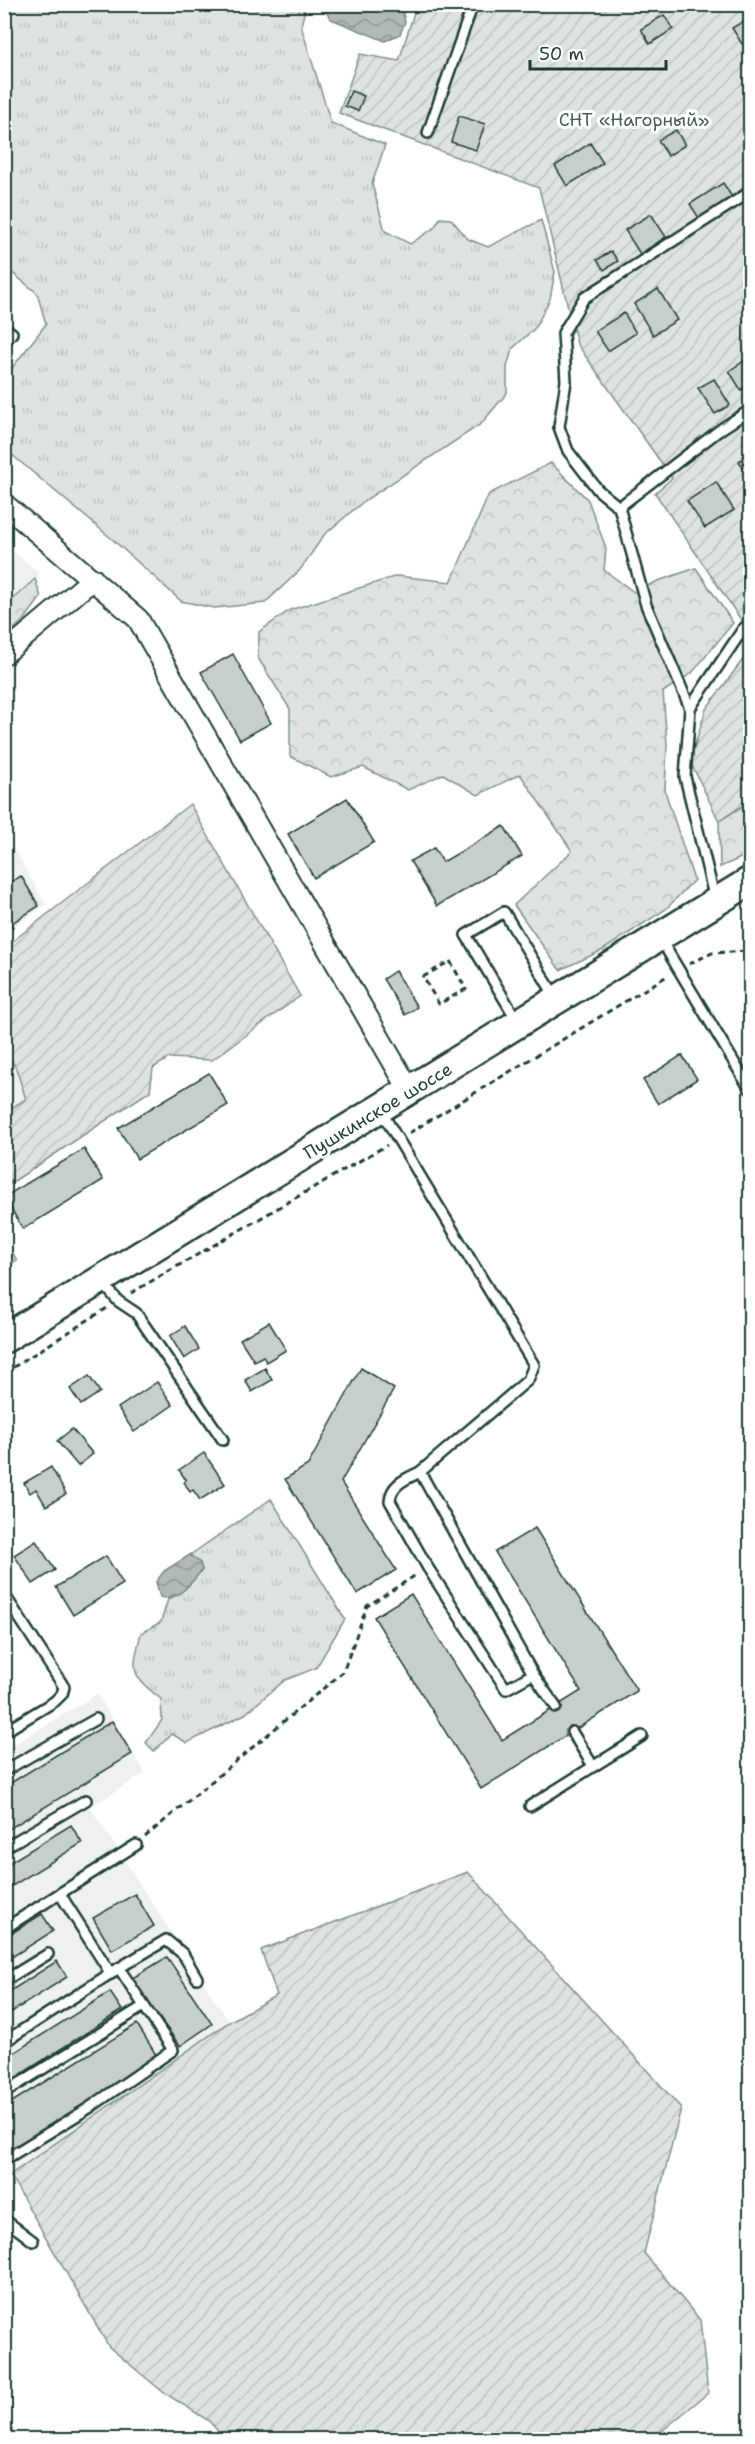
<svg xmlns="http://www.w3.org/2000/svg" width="755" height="2444" font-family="'Shantell Sans',sans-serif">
  <defs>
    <pattern id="grass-tufts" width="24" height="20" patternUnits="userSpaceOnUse" patternTransform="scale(1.5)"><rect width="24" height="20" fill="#dee3e2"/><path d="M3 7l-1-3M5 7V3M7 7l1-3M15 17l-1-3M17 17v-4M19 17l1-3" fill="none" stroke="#bec4c2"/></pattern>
    <pattern id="forest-crowns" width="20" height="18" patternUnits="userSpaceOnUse" patternTransform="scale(1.5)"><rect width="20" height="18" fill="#dee3e2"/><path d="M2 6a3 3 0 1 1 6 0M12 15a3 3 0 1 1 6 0" fill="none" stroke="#bec4c2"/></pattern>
    <pattern id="garden-furrows" width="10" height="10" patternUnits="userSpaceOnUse" patternTransform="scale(1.5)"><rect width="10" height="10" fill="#dee3e2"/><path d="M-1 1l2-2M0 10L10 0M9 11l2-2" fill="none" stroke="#bec4c2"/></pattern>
    <pattern id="water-waves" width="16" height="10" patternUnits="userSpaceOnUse" patternTransform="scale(1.5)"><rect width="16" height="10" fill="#afbab7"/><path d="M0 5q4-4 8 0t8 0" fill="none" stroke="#8e9896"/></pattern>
  </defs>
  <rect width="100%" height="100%" fill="#fff"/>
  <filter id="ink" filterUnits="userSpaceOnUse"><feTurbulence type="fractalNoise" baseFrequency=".0167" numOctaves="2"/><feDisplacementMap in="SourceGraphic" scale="12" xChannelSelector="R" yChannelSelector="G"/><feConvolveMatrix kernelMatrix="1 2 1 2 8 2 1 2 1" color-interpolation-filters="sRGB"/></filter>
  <g filter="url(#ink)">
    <g fill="#eef1f0">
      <polygon points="4,544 40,574 5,606 4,606"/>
      <polygon points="5,840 16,852 46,905 5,932"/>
      <polygon points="4,1050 16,1068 26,1099 5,1112"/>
      <polygon points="97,1694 145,1773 90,1807 229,2022 5,2179 5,1750"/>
    </g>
    <g fill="url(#grass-tufts)" stroke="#7e908b" stroke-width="1.5">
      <polygon points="5,4 306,5 301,26 331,123 385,145 372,184 385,231 410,244 434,228 440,218 451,219 468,239 488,247 541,220 555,272 550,299 535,328 512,349 507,367 507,393 481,424 364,501 324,535 300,570 265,603 214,608 181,601 112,539 5,449 5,377 46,324 37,293 10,271 5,261"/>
      <polygon points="4,1239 17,1260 5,1268 4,1268"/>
      <path d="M 271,1499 L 345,1619 L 316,1668 L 285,1680 L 245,1714 L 187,1743 L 172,1734 L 154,1751 L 146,1743 L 162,1720 L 161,1699 C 129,1674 132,1671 141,1633 L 161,1622 L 168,1599 L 179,1594 L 202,1570 L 200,1563 L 190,1555 Z"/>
    </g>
    <g fill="url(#forest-crowns)" stroke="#7e908b" stroke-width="1.5">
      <polygon points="551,463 588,500 606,548 604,570 634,592 658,581 696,568 733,623 692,673 663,692 667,744 665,791 694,880 666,909 603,950 560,970 514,905 572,851 520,774 478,795 443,774 408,790 363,767 331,777 290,756 290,709 258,658 259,632 290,610 397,576 451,582 489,494"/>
      <polygon points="35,579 41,597 25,619 5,637 5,606"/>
      <polygon points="750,801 750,854 720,867 719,821"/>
    </g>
    <g fill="url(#garden-furrows)" stroke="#7e908b" stroke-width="1.5">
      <polygon points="412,5 750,5 750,633 655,493 672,478 577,344 539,188 339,113 360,54 399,61 416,6"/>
      <polygon points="750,650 750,801 719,821 690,761 706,709"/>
      <polygon points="190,804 300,996 212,1060 169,1058 153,1068 150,1091 5,1187 5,1112 26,1099 16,1068 5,1050 5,947"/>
      <polygon points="468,1872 681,2108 644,2253 700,2320 708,2393 652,2439 225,2439 209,2421 163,2392 109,2347 10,2175 229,2022 277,1995 261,1950"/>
    </g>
    <g fill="url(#water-waves)" stroke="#758883" stroke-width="1.5">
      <polygon points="321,5 393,5 402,9 405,22 400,34 385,41 331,19"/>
      <path d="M 190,1555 L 200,1563 L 202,1570 C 191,1583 178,1602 160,1597 L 156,1582 L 164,1571 Z"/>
    </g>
    <g fill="#c7cfcc" stroke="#1f3d34" stroke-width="1.5">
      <polygon points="664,15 673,29 650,44 641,29"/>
      <polygon points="747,19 750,24 750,39 742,44 732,28"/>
      <polygon points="351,91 364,96 358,111 345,106"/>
      <polygon points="459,116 485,124 476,150 451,142"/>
      <polygon points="676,130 685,145 668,156 658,140"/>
      <polygon points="590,143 603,163 567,186 555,166"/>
      <polygon points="723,183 732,197 699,218 690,204"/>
      <polygon points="651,214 666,237 640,254 625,230"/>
      <polygon points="611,251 618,261 604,270 597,260"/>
      <polygon points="658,289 677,320 653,335 634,304"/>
      <polygon points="624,313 636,333 608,351 595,331"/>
      <polygon points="750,357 750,385 741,390 729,371"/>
      <polygon points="714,379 730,405 715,414 698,388"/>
      <polygon points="750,454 750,480 739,461"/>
      <polygon points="716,482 734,510 705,528 687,501"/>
      <polygon points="233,654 271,723 240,740 201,672"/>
      <polygon points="347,798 374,842 314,878 288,834"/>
      <polygon points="504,826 522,856 437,906 410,861 434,848 443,862"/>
      <polygon points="21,876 39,906 12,923 4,911 4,886"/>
      <polygon points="4,913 13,927 4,932"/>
      <polygon points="395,971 417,1007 405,1015 383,979"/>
      <polygon points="682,1055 697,1079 658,1104 643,1080"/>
      <polygon points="209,1073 228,1105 137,1159 118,1128"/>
      <polygon points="84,1149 103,1180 23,1229 4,1197"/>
      <polygon points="269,1322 286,1350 266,1362 263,1356 254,1361 240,1339"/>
      <polygon points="185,1326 199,1349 184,1359 170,1336"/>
      <polygon points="265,1368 272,1380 252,1392 245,1380"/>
      <polygon points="361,1368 394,1389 341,1482 396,1570 357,1594 285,1479 308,1465"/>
      <polygon points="89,1376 100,1392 81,1405 70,1389"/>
      <polygon points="157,1382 173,1405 134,1432 118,1408"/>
      <polygon points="72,1429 93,1454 78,1466 57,1441"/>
      <polygon points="204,1453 225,1484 200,1500 193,1490 190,1492 184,1482 186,1480 179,1470"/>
      <polygon points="51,1467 66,1494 46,1506 36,1489 30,1493 24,1483"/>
      <polygon points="535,1528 637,1691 481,1789 374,1617 411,1594 502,1740 581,1691 495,1552"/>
      <polygon points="36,1541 55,1570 33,1584 14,1555"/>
      <polygon points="106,1556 123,1584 73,1615 56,1587"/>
      <polygon points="112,1721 132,1754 4,1832 4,1787"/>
      <polygon points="71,1825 82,1843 4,1891 4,1866"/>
      <polygon points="135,1894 154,1926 112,1950 93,1918"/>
      <polygon points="42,1914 53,1931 4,1962 4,1938"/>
      <polygon points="167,1957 212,2024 180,2046 131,1979"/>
      <polygon points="57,1961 67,1977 4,2017 4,1995"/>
      <polygon points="110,1992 122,2010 4,2085 4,2059"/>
      <polygon points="137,2024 158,2058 4,2154 4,2107"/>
    </g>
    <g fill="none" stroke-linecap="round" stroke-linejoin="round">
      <defs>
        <g id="lane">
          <polyline points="428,133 473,4"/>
          <polyline points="4,327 12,333 4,342"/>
          <polyline points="619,507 721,429 750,410"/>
          <polyline points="690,708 646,605 619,507 598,490 568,451 559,427 566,381 563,333 584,298 750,192"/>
          <polyline points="715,900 685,777 690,708 743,629 750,624"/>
          <polyline points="661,940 750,1089"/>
          <polyline points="518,1022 466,935 504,912 556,998"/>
          <path d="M 381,1111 L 534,1365 L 528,1380 L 420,1472 C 406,1479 391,1484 390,1501 L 428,1568 L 506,1689 L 533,1674"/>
          <polyline points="102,1282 118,1301 136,1313 223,1440"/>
          <polyline points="420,1472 533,1674 556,1707"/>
          <polyline points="4,1594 64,1687 62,1694 55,1701 4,1732"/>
          <polyline points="572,1732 593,1766"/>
          <polyline points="4,1771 96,1719"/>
          <polyline points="530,1806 642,1736"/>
          <polyline points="4,1848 86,1800"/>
          <polyline points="60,1894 111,1974"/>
          <polyline points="4,1929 136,1845"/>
          <polyline points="4,1981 48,1954"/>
          <polyline points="4,2042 119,1968"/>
          <polyline points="4,2093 144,2006"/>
          <polyline points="4,2160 89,2108 173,2050 119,1968 166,1940 183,1954 197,1978"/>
          <polyline points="4,2219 33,2241"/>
        </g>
        <g id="street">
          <polyline points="4,504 138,619 410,1091"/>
          <polyline points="4,654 93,579"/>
        </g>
        <polyline id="secondary" points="4,1339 750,881"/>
      </defs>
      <use href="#lane" stroke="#1f3d34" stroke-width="14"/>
      <use href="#street" stroke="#1f3d34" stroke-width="24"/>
      <use href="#secondary" stroke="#1f3d34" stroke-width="32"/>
      <g stroke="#1f3d34" stroke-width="3" stroke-dasharray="6 4.5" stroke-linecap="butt">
        <polygon points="450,961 466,989 439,1004 423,977"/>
        <polyline points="689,964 712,953 750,951"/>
        <polyline points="409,1133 667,976"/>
        <polyline points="131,1293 387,1145"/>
        <polyline points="4,1373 107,1308"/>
        <polyline points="145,1837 343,1672 367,1606 416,1575"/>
      </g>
      <use href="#lane" stroke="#fff" stroke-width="9"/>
      <use href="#street" stroke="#fff" stroke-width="20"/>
      <use href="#secondary" stroke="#fff" stroke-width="27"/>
    </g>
  </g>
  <g text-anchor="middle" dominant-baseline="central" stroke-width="6" stroke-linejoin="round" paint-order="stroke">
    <g font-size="18" fill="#455e57" stroke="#fff">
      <text x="634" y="120">СНТ «Нагорный»</text>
    </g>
    <g font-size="18" fill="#1f3d34" stroke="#fff">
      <text transform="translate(378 1111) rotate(-31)">Пушкинское шоссе</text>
    </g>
  </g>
  <rect width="755" height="2444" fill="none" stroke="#fff" stroke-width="24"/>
  <rect x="12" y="12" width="731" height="2420" fill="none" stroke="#1f3d34" stroke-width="2" filter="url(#ink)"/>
  <path d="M530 60v9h136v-9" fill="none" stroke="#1f3d34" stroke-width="3"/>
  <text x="539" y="60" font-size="18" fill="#1f3d34" stroke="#ffffff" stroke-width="4.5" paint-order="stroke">50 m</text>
</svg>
